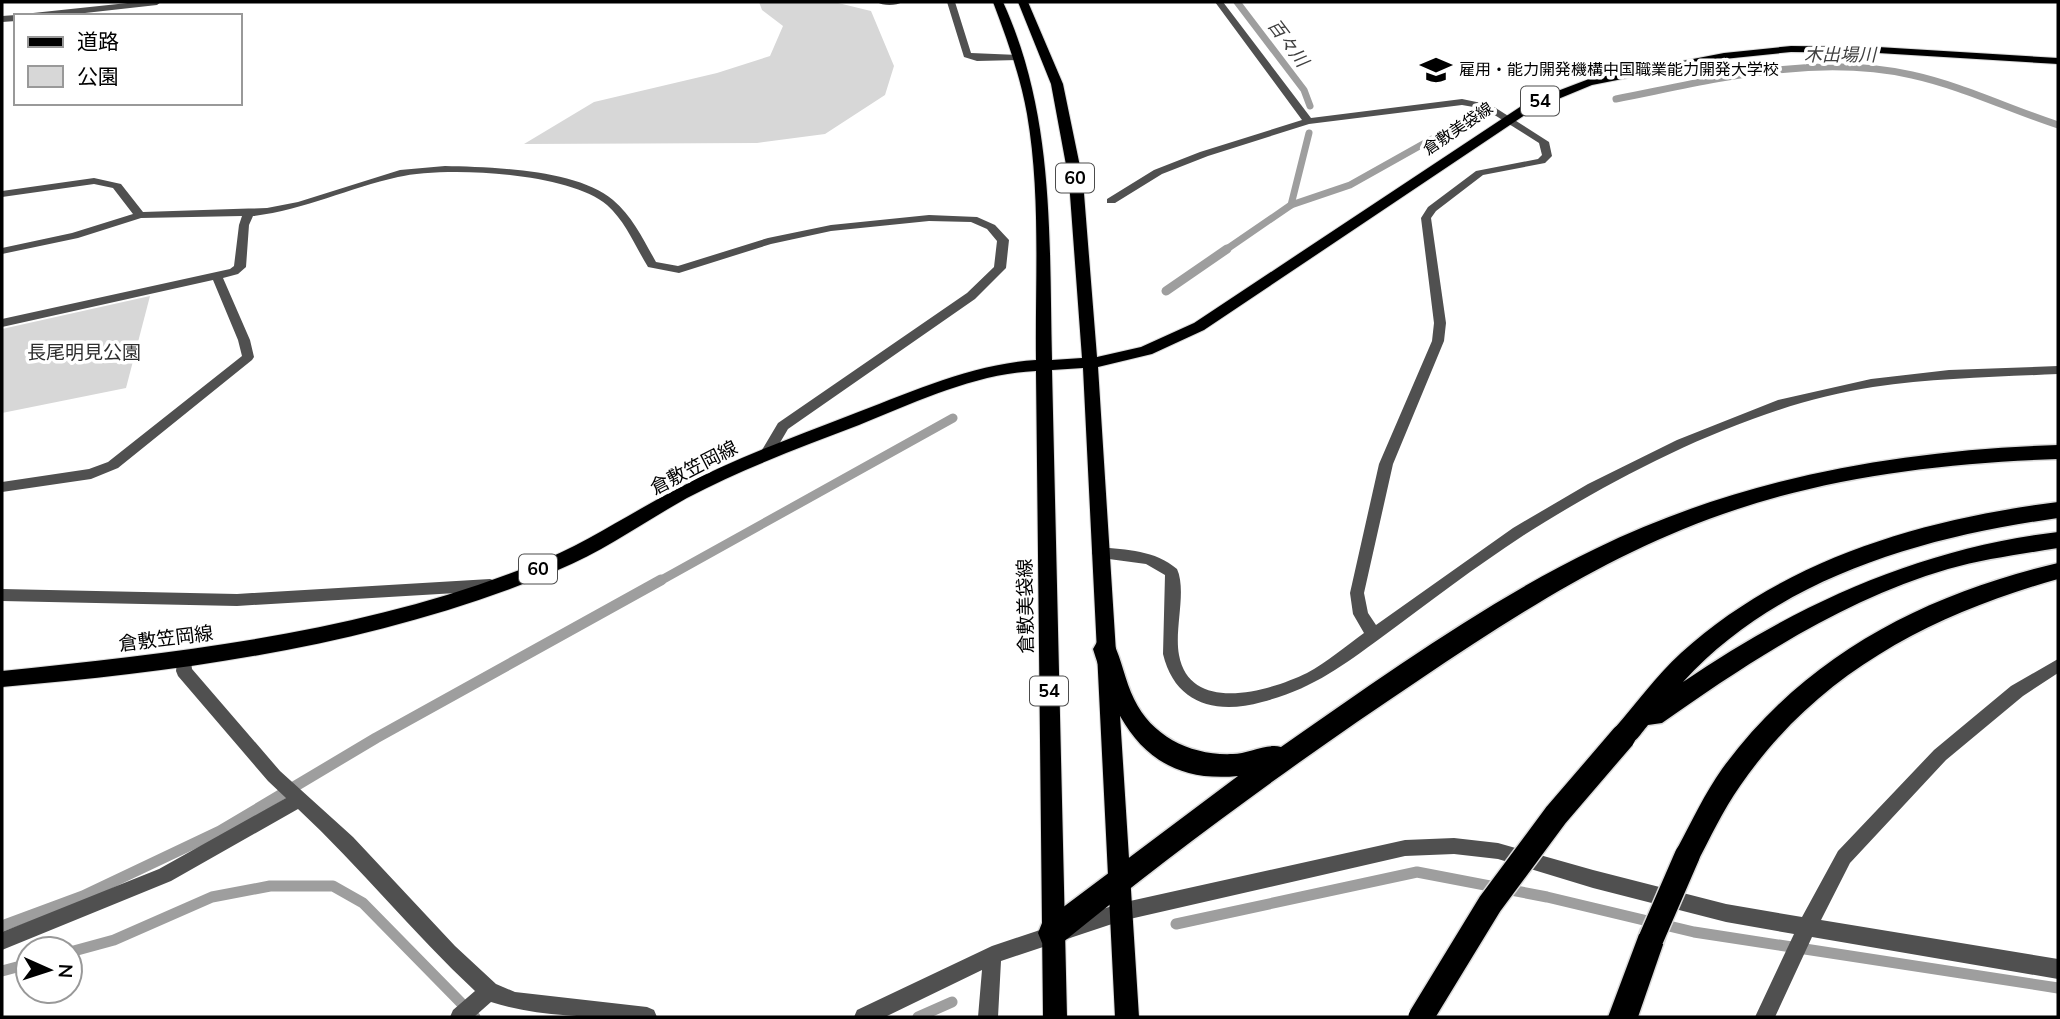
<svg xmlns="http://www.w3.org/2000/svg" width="2060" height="1019" font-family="'Nunito Sans','Noto Sans JP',sans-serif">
  <rect width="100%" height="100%" fill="#fff"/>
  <g fill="#d7d7d7">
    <polygon points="759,2 834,2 871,11 894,66 885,95 825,134 757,143 524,144 594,102 717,73 770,56 783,26 762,10"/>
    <polygon points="150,296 126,388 2,413 2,329"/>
  </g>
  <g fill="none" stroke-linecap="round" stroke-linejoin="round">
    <g stroke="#9e9e9e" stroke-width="7">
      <polyline points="1237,2 1304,90 1310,106"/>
      <path d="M 1616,99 C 1713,80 1813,53 1912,75 C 1962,86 2009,109 2058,125"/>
      <polyline points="1291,205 1309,133"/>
      <polyline points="1224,251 1291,205 1350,185 1457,125"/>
    </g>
    <g stroke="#9e9e9e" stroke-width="9">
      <polyline points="1166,291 1227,249"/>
      <polyline points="658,582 953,418"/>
    </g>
    <g stroke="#9e9e9e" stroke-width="11">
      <polyline points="1176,924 1417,872 1547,897 1694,932 2058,988"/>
      <polyline points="2,926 83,896 220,831 376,738 661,580"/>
      <polyline points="70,952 114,940 212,897 270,886 333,886 363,903 475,1017"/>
      <polyline points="2,971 28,964"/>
      <polyline points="918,1017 952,1002"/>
    </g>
    <defs>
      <path id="primary" d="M 993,2 L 1003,2 C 1055,116 1049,237 1052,360 L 1082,358 L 1069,181 L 1051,84 L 1018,2 L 1028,2 L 1063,84 L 1083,181 L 1097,357 L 1141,347 L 1194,323 L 1526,103 L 1589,79 L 1724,53 L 1791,46 L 1878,47 L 2058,58 L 2058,64 L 1878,53 L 1791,52 L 1724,59 L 1592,85 L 1534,109 L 1204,330 L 1152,354 L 1098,367 L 1139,1017 L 1115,1017 L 1083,368 L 1052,370 L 1067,1017 L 1043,1017 L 1036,371 C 974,374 916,402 859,425 C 801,447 742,469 687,498 C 644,522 604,551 558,570 C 382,644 191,671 2,687 L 2,671 C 182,652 362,633 532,565 C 584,545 628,514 677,489 C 731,460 791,438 848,416 C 909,393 971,364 1036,360 C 1035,279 1041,195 1027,114 C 1020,75 1007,39 993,2 Z"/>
      <g id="highway">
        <path d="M 2058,445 L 2058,459 C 1944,463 1831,476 1723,514 C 1611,553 1516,615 1419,680 C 1296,762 1177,849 1062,943 L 1052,947 L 1042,943 L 1038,933 L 1042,923 L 1238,776 C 1147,785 1116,723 1093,649 L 1097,642 L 1105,639 L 1113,642 C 1122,660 1125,681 1134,699 C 1152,737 1192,756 1233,754 C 1247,754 1267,743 1281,747 C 1380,678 1487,601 1595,549 C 1740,478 1898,450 2058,445 Z"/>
        <path d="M 2058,502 L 2058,518 C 1923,537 1779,577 1683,682 C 1797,604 1921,548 2058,532 L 2058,548 C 2021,554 1984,559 1948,569 C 1843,600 1750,661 1662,723 L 1648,725 C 1638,737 1631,751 1614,745 L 1611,737 L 1614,729 C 1636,704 1656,676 1681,653 C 1784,559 1923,519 2058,502 Z"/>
        <path d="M 2058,563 L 2058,579 C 1930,615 1817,674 1740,786 C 1723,810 1710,838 1696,865 L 1687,869 L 1678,865 L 1674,856 L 1678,847 C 1692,821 1705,793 1722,769 C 1804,656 1925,594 2058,563 Z"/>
        <polygon points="1651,925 1661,929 1665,939 1638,1017 1608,1017 1641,929"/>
      </g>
    </defs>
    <use href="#primary" stroke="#dbdbdb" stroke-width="2"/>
    <use href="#highway" stroke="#dbdbdb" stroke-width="3"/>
    <g fill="#505050" fill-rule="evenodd">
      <polygon points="137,2 161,2 157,5 58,16 29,16 33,13"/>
      <path d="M 877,2 L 902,2 C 897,6 882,6 877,2 Z"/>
      <polygon points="947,2 955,2 971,53 1019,55 1024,58 1022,60 977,61 964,57"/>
      <path d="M 1215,2 L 1223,2 L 1311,118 L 1462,99 L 1491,105 L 1549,142 L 1552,156 L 1545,163 L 1483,175 L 1436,211 L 1431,218 L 1446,323 L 1444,341 L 1393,464 L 1364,593 L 1368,613 L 1376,625 L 1513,528 L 1588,484 L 1677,440 L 1778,400 L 1871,379 L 1949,370 L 2058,366 L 2058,374 C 1996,377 1935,378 1873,387 C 1754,405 1625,471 1524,535 C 1475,567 1428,603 1382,637 C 1341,667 1312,689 1262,702 C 1216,715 1175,704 1163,654 L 1165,575 L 1146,564 L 1094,557 L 1092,553 L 1094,549 L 1099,547 C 1127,550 1155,550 1177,569 C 1187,591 1174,629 1179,655 C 1190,715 1270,691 1307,673 C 1327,662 1346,646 1364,633 L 1353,614 L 1350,593 L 1379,464 L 1432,341 L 1434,323 L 1421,218 L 1428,207 L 1476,171 L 1538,159 L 1542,155 L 1539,143 L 1485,109 L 1462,105 L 1309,124 L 1208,156 L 1162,174 L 1115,203 L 1107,203 L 1107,199 L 1154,170 L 1200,152 L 1302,120 Z"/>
      <polygon points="16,15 16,21 2,22 2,16"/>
      <path d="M 445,166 C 490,167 577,169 613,200 C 633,217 644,241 656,262 L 678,266 L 768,238 L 831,225 L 929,215 L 977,217 L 995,225 L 1009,240 L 1006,268 L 975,299 L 788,429 L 771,458 L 766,460 L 759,455 L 778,423 L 967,293 L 994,267 L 997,241 L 987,229 L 971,222 L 929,221 L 831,231 L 771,244 L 679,273 L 648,267 C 635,246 626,222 607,205 C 569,172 446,166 398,177 C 349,188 304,210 253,216 L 249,225 L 246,267 L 238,274 L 223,278 L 250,340 L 254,357 L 252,360 L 118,468 L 91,479 L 2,492 L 2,482 L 89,469 L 108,462 L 242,356 L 238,340 L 213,280 L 2,327 L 2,319 L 230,269 L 234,266 L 239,225 L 242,216 L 141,218 L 78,238 L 2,254 L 2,248 L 72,233 L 133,214 L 113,188 L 94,184 L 2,197 L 2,191 L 94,178 L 121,184 L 143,212 L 267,208 L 298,202 L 400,170 Z"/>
      <polygon points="490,579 495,581 497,585 495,589 490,591 237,606 2,601 2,589 237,594"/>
      <path d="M 184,653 L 190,654 L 192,669 L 280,771 L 353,837 L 455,946 L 496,984 L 515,992 L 647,1007 L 654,1010 L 657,1017 C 602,1017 543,1019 491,1002 L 474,1017 L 450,1017 L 453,1010 L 475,991 C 413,933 360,867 298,809 L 171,881 L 2,950 L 2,932 L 159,869 L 286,798 L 268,781 L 178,676 L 176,671 L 178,654 Z"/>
      <polygon points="2058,659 2058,673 2023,696 1946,760 1850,863 1821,920 2058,959 2058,979 1812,937 1775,1017 1755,1017 1794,934 1726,922 1593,888 1498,859 1454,854 1405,856 1121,921 1001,961 998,1017 978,1017 982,970 885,1017 854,1017 857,1010 992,946 1121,903 1405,840 1454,838 1498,843 1593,870 1726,904 1802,917 1838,851 1934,750 2011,686"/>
    </g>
    <use href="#primary" fill="#000" fill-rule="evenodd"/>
    <use href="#highway" fill="#000" fill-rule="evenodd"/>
    <defs>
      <g id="highway-bridge">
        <polyline points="1651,939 1687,856"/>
        <polyline points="1421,1017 1490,904 1556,815 1623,737"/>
      </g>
    </defs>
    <use href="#highway-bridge" stroke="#dbdbdb" stroke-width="28" stroke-linecap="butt"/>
    <use href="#highway-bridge" stroke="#000" stroke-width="25"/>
  </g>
  <defs>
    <symbol id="university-bare" viewBox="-9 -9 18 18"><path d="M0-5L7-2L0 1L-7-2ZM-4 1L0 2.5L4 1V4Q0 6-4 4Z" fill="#000" stroke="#fff" stroke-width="2.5" paint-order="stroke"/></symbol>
  </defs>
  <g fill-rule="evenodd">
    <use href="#university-bare" x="1414" y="48" width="44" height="44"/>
  </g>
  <g text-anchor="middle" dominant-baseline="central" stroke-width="7" stroke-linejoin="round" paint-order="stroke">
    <g font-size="16" fill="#000" stroke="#fff" text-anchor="start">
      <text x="1459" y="70">雇用・能力開発機構中国職業能力開発大学校</text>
    </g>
    <g font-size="16" fill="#000" stroke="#fff">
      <text transform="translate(1458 129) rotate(-34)">倉敷美袋線</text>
    </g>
    <g font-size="18" font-style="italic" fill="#3f3f3f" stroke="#fff">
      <text transform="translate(1288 43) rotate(53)">百々川</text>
      <text x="1840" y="55">木出場川</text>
    </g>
    <g fill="#fff" stroke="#4c4c4c" stroke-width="2">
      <rect x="1521" y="86.5" width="38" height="29" rx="5"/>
      <rect x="1056" y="163.5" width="38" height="29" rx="5"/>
      <rect x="519" y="554.5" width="38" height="29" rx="5"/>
      <rect x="1030" y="676.5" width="38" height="29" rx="5"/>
    </g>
    <g font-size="18" font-weight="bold" fill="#000">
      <text x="1540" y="101">54</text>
      <text x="1075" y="178">60</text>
      <text x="538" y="569">60</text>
      <text x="1049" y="691">54</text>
    </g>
    <g font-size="19" fill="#2e2e2e" stroke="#fff">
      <text x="84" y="353">長尾明見公園</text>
    </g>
    <g font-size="19" fill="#000" stroke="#fff">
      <text transform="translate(694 468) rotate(-27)">倉敷笠岡線</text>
      <text transform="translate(1026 606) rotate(-91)">倉敷美袋線</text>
      <text transform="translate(166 639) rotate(-7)">倉敷笠岡線</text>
    </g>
  </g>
  <rect width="2060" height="1019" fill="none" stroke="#000000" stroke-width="7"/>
  <rect x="14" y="14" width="228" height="91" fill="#ffffff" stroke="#999999" stroke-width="2"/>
  <rect x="28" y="37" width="35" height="10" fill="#000000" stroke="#999999" stroke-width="2"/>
  <text x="77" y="49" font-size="21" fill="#000000">道路</text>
  <rect x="28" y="66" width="35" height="21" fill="#d7d7d7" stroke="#999999" stroke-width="2"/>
  <text x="77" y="84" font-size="21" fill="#000000">公園</text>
  <g transform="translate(49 970) rotate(93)"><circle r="33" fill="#ffffff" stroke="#999999" stroke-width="2"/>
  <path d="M0-5L12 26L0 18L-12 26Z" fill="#000000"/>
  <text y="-10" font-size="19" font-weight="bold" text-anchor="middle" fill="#000000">N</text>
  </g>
</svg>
